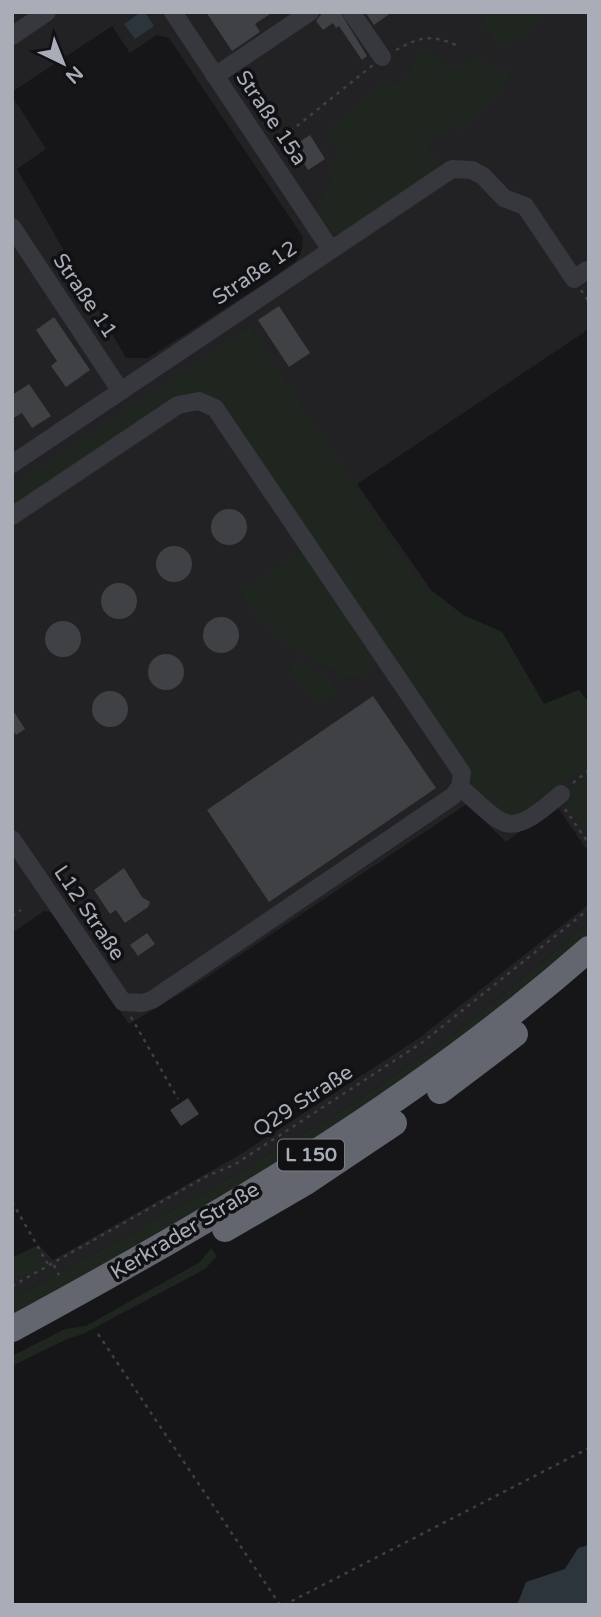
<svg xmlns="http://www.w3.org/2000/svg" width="601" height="1617" font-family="'Varela Round',sans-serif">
  <rect width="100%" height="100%" fill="#161618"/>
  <g fill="#222225">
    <polygon points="12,12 589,14 589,329 357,484 431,590 463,615 502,632 544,704 579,690 589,703 589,853 558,808 544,813 506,842 467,804 198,983 129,1024 51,912 44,911 12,933 12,96 46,149 17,169 126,358 148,358 271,279 296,261 302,249 303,237 169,38 157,35 130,53 112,26 12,92"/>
    <polygon points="589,904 589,923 461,1029 359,1100 216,1186 12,1299 12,1258 39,1245 53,1260 241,1154 419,1038"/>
  </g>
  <g fill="#1e261f">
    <path d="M 483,12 L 545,12 C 535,30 518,44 497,44 L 481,23 Z"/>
    <path d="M 423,48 C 450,62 443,85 480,55 L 498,77 L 503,64 L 511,76 C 502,84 498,93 490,102 C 475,118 473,111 461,135 L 454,124 L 426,144 L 440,168 L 342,235 L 333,232 L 313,210 C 326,195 334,181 334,161 L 341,154 L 327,130 L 381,85 L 403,82 Z"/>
    <path d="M 249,327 L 426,593 L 431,590 L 463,615 L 502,632 L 544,704 L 579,690 L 589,703 L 589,764 L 514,821 C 495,807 474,795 466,772 L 204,396 L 12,511 L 12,486 Z"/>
    <path d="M 303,550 L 376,660 C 369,674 359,678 345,677 L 275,637 L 240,593 Z"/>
    <polygon points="298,661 331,681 337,692 322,702 315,702 290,669"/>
    <polygon points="589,773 589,835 562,796"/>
    <polygon points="589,923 589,939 507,1006 320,1142 12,1317 12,1299 216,1186 359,1100 461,1029"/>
    <polygon points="34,1247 46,1265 12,1282 12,1258"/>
    <polygon points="211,1248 217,1256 205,1269 83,1334 67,1339 12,1366 12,1356 65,1329 86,1326 200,1262"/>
  </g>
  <g fill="#2c353c">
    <polygon points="141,12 145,12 154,26 135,39 124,24"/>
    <polygon points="589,1545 589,1605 517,1605 526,1582 565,1569 578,1548"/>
  </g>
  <g fill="#404145">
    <polygon points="206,12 273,12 255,24 260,32 232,51"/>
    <polygon points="323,12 340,12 367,56 362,60 339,26 336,28 333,23 323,30 316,21"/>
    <polygon points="365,12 392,12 374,25"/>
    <polygon points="310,135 325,159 308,170 293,146"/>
    <polygon points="279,306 310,353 289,367 258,320"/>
    <polygon points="54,317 90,370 66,387 51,366 57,361 36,330"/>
    <polygon points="29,384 51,416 32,428 22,413 12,419 12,395"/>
    <circle cx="229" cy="527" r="18"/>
    <circle cx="174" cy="564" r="18"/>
    <circle cx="119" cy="601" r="18"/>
    <circle cx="221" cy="635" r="18"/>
    <circle cx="63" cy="639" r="18"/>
    <circle cx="166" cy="672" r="18"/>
    <circle cx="110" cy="709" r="18"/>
    <polygon points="373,696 436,788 269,902 207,810"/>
    <polygon points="12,709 25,729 16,735 12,729"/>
    <polygon points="124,868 142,897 150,902 148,907 125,923 116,910 110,914 94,890"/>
    <polygon points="147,933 155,944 138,956 130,945"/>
    <polygon points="188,1098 199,1114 181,1126 170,1110"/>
  </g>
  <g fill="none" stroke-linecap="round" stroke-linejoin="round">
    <g stroke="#3d3f44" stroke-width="2.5" stroke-dasharray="3.5 5" stroke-linecap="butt">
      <path d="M 396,50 C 420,37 430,34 456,45"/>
      <polyline points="277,142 373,65"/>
      <polyline points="581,290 589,302"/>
      <polyline points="573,783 589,770"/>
      <polyline points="565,809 589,844"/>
      <polyline points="12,916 21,910"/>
      <polyline points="131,1017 178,1099"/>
      <polyline points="12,1202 49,1266"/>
      <polyline points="54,1265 59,1275"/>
      <polyline points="12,1286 207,1176 234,1165 423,1042 589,909"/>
      <polyline points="98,1334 280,1605"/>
      <polyline points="284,1605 589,1448"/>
    </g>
    <g stroke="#37383d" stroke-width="18">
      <polyline points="173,12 331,250"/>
      <polyline points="351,12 382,57"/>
      <polyline points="12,36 47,12"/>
      <polyline points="215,76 310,12"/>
      <polyline points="12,227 120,390"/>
      <polyline points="12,464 452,169 472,170 483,176 504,198 525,206 574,279 587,270"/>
      <polyline points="12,516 178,405 199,401 215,408 462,773 460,787 453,796 152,1000 142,1003 123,1002 12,839"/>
      <path d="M 460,787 C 508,829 507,840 561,794"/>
    </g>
    <g stroke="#63666e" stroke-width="26">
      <polyline points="440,1091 515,1034"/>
      <polyline points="225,1229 306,1182 394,1123"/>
      <path d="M 12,1329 C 215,1219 415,1102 589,949"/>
    </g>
  </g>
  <g text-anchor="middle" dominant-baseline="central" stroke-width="7" stroke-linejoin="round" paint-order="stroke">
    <rect fill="#111113" stroke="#7b7e86" stroke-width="2" x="278" y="1139.5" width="66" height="31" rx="5"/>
    <g font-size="19" font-weight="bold" fill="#a8adb8">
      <text x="311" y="1155">L 150</text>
    </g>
    <g font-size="21" fill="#a8adb8" stroke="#111113">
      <text transform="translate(271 118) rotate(56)">Straße 15a</text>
      <text transform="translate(255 273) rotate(-34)">Straße 12</text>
      <text transform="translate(85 296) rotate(56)">Straße 11</text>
      <text transform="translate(89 913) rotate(56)">L12 Straße</text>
      <text transform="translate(303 1101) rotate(-33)">Q29 Straße</text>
      <text transform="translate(185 1231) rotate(-31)">Kerkrader Straße</text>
    </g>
  </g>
  <rect width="601" height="1617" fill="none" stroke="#a8adb8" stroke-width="28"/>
  <g transform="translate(63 63) rotate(137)" stroke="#111113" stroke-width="5" paint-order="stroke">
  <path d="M0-5L12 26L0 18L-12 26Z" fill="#a8adb8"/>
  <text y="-10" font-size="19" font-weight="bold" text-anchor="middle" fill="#a8adb8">N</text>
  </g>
</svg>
